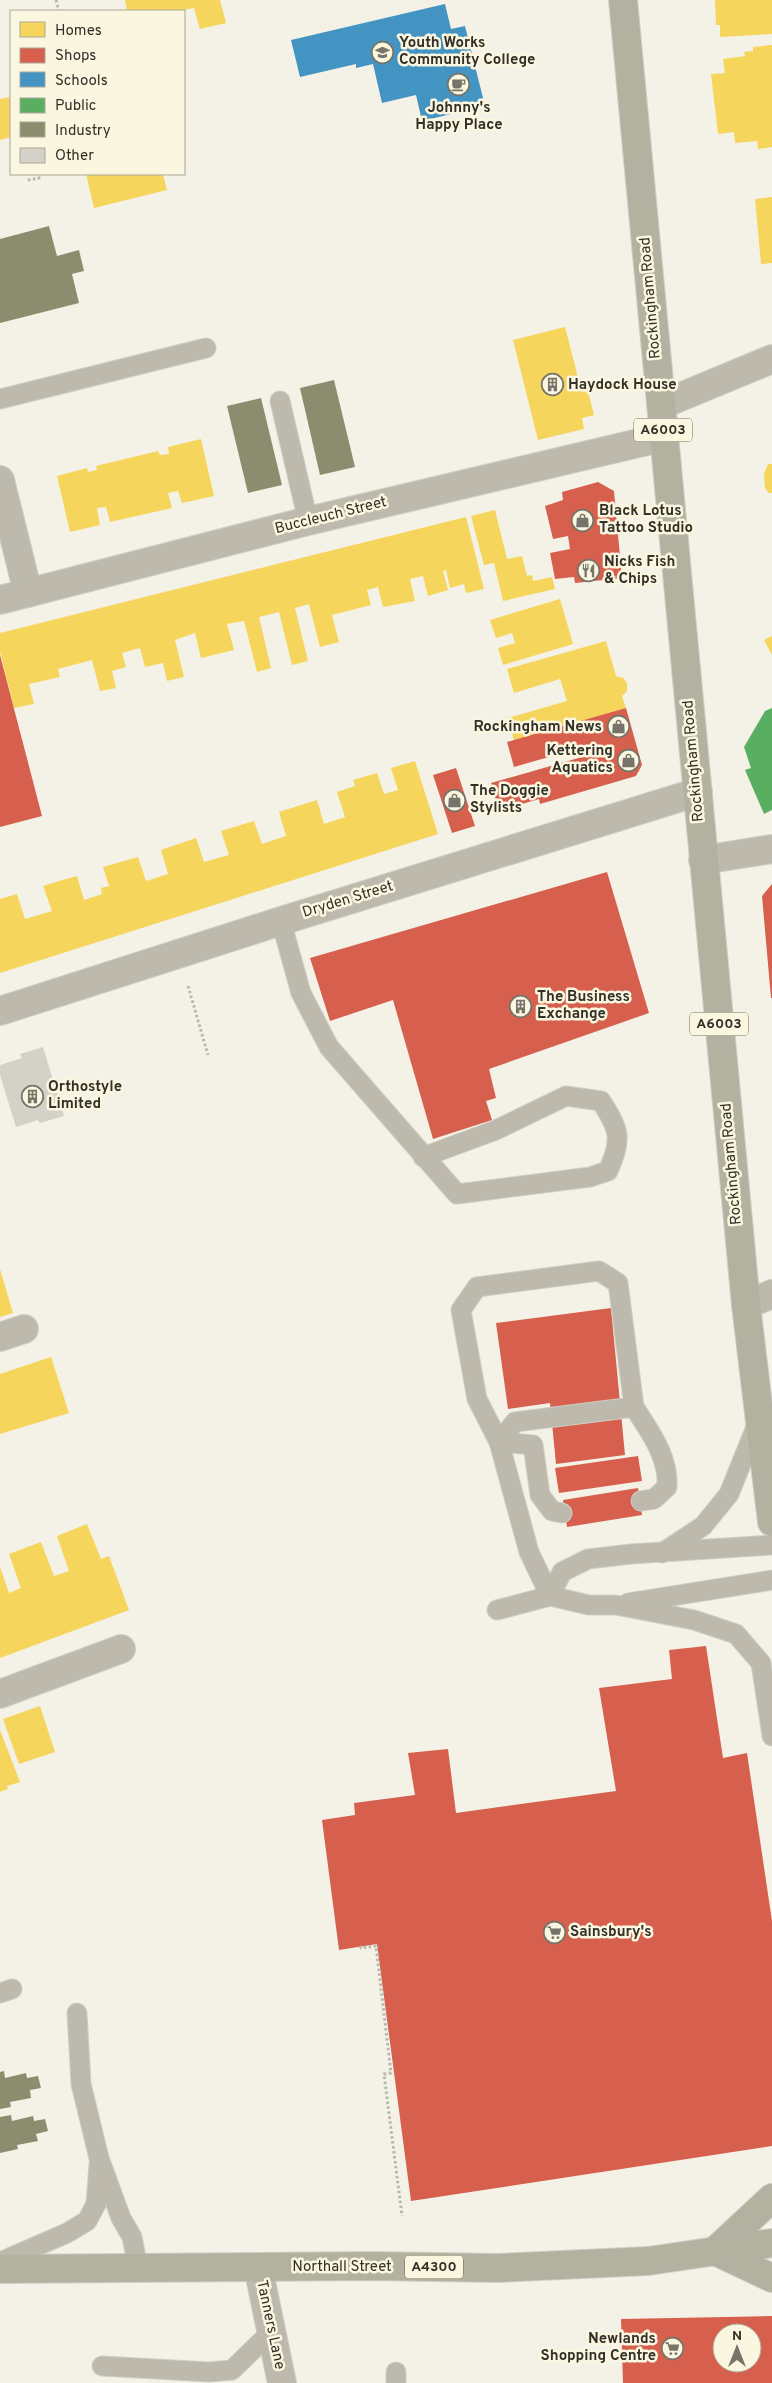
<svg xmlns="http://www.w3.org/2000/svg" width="772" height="2383" font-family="Overpass,sans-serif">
  <rect width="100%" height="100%" fill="#f4f2e6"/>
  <g fill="#f6d55c">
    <polygon points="125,0 220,0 226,23 200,29 194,8 178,11 127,11"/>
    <polygon points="715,0 772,0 772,34 720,37 720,25 716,25"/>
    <polygon points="772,45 772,147 758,149 757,141 735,143 734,132 718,134 711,74 725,73 723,59 745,56 744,52 753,51 753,47"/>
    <polygon points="9,97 11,107 11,137 0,140 0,99"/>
    <polygon points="86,174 163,174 167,190 94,208"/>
    <polygon points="772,197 772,263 761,264 755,199"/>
    <polygon points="565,327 580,385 586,384 594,415 582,418 584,429 538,440 513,340"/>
    <polygon points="201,439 214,496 182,503 178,491 168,493 172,508 110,522 106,507 97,508 100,525 70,532 57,476 87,468 88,472 97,470 96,466 158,451 160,455 169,454 168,447"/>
    <polygon points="768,464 772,464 772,493 769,493 765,488 764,474"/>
    <polygon points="495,510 507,559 522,556 527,576 532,575 533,581 552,577 555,589 503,601 494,563 484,565 471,516"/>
    <polygon points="466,517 484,589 466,593 464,584 450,588 446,570 443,571 448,590 428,596 423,576 410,579 415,601 383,607 378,587 367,590 371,605 332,615 339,642 320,647 309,604 295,608 308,661 292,665 279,612 259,617 271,668 257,672 244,621 227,624 234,650 201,658 195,633 175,640 184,677 167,681 163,663 145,667 140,648 122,653 126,667 112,671 116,688 100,691 92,660 58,669 60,677 29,684 34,704 14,708 0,652 0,633"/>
    <polygon points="560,599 573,644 503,665 498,648 515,643 512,633 496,638 490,620"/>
    <polygon points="772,636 772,655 764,640"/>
    <polygon points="606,641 616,676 623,678 627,683 627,691 622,696 626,708 514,741 508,718 567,701 560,679 514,693 507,669"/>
    <polygon points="415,761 438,834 0,973 0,899 17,894 25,919 52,911 43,886 59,881 77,876 84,900 102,894 101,888 109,886 103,867 138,857 146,881 168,874 161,850 196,838 204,862 229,855 221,831 254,821 262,844 286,836 279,812 317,800 324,824 345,817 337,792 355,786 353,780 377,773 384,794 398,790 391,768"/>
    <polygon points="0,1269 13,1313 0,1317"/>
    <polygon points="51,1357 69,1413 0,1434 0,1374"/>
    <polygon points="87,1524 101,1559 109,1556 129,1610 0,1658 0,1567 9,1593 21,1588 9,1554 41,1542 54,1576 69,1571 57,1536"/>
    <polygon points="40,1706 55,1752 19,1764 3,1719"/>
    <polygon points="0,1730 20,1782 7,1786 8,1789 0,1792"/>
  </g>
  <g fill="#d6604d" fill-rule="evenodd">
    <polygon points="598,482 614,491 622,578 575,583 574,577 555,579 550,553 570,549 568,536 553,539 545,506 563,500 562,492"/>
    <polygon points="0,655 42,816 0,827"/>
    <polygon points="626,708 642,765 636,776 540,804 539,799 499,811 491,783 582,757 580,748 514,767 507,742"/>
    <polygon points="456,768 475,826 452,833 433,775"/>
    <polygon points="607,872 649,1013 489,1069 496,1098 486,1101 492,1120 433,1139 393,1000 330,1021 310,958"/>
    <polygon points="772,884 772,998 771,998 762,896"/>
    <polygon points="611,1308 625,1455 556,1464 550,1403 508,1409 496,1323"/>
    <polygon points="638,1456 642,1481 559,1493 555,1468"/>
    <polygon points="638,1488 642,1515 567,1527 563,1500"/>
    <polygon points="706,1646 723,1758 747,1753 772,1921 772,2146 411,2201 377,1944 339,1950 322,1820 355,1815 354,1803 415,1795 408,1753 448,1749 456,1813 616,1791 599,1688 672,1679 669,1650"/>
    <path d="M 772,2316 L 772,2383 L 623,2383 L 621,2319 ZM 722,2333 L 752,2333 L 752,2363 L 722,2363 Z"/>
  </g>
  <polygon fill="#4393c3" points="445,4 451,29 465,26 485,106 422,121 416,95 382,103 373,64 356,68 356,64 300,77 291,40"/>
  <polygon fill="#5aae61" points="772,708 772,810 764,814 745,770 751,768 744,747 765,711"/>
  <g fill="#8c8c6e">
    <polygon points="49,226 57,256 79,250 84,271 72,274 79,303 0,323 0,239"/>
    <polygon points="334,380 355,467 320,475 300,388"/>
    <polygon points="261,398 282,485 248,493 227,406"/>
    <polygon points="4,2071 5,2078 26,2073 27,2078 38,2076 41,2088 30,2090 31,2098 10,2102 11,2107 0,2109 0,2072"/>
    <polygon points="11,2115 12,2121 33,2116 34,2121 45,2119 48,2131 36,2134 38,2141 17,2145 18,2149 0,2153 0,2117"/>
  </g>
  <polygon fill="#d4d2c8" points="43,1047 64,1116 40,1123 38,1120 16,1127 0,1075 0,1065 22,1058 20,1054"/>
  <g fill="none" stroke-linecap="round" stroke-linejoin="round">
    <defs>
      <g id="service">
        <polyline points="0,399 206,348"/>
        <polyline points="280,401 308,521"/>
        <path d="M 281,921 L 301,993 L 329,1047 L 457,1194 L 590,1177 L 608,1171 C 623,1139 619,1129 601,1101 L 566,1096 L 496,1130 L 423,1157"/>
        <path d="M 634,1407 C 650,1432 669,1457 667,1487 L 654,1499 L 641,1501"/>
        <polyline points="499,1442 515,1422 634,1407 618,1283 599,1271 477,1287 461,1310 477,1399 499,1442 529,1552 550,1596"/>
        <polyline points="499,1442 533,1445 540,1495 552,1511 562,1513"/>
        <polyline points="662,1553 703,1526 729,1494 758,1422"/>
        <polyline points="550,1596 562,1572 588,1559 631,1554 772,1545"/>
        <polyline points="628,1603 772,1580"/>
        <polyline points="497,1610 550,1596 589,1605 616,1605 694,1620 736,1634 761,1663 772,1736"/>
        <polyline points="0,1993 12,1989"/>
        <polyline points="77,2013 81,2084 99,2158 121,2218 132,2237 138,2268"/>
        <polyline points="0,2262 67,2233 87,2221 96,2204 99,2164"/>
        <polyline points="102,2366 209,2372 232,2370 271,2332"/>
        <polyline points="396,2383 396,2372"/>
      </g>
      <g id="minor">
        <polyline points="661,405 772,359"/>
        <polyline points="0,480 28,593"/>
        <polyline points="0,600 308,521 664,437"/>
        <polyline points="703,860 772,849"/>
        <polyline points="0,1011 281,921 698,792"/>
        <polyline points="746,1305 772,1294"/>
        <polyline points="0,1337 24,1329"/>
        <polyline points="0,1694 121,1649"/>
        <polyline points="258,2267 282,2383"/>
      </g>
      <g id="primary">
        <polyline points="623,0 746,1305 772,1522"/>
        <polyline points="715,2251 772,2198"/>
        <polyline points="715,2251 772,2278"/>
        <polyline points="0,2269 372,2266 497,2268 648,2261 772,2243"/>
      </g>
    </defs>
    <use href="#service" stroke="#d0cec5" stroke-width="21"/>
    <use href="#minor" stroke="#d0cec5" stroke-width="30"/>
    <use href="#primary" stroke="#d0cec5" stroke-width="30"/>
    <g stroke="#b9b7ad" stroke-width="3" stroke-dasharray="2.5 2.5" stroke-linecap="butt">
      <polyline points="56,0 59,11"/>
      <polyline points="28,180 39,178 38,174"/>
      <polyline points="188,986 208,1055"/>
      <polyline points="360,1946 361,1948 376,1946 391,2073 384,2074 402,2216"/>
    </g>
    <use href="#service" stroke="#bdbaad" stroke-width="19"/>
    <use href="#minor" stroke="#bdbaad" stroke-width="28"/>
    <use href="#primary" stroke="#b3b1a0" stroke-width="28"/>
  </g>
  <defs>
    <symbol id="school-ring" viewBox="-11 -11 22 22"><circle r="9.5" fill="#faf6e0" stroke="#76746a" stroke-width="1.5"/><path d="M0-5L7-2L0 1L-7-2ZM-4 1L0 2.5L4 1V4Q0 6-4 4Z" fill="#76746a"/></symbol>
    <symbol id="cafe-ring" viewBox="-11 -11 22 22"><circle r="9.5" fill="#faf6e0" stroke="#76746a" stroke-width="1.5"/><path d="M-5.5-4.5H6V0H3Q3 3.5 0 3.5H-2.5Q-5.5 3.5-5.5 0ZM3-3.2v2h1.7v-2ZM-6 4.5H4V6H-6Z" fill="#76746a"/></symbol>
    <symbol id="building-ring" viewBox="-11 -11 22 22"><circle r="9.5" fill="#faf6e0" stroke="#76746a" stroke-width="1.5"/><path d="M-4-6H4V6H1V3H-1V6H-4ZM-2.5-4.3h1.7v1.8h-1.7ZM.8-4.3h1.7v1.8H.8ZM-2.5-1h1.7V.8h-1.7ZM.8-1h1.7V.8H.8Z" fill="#76746a"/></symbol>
    <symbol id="shop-ring" viewBox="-11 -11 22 22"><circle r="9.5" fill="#faf6e0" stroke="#76746a" stroke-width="1.5"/><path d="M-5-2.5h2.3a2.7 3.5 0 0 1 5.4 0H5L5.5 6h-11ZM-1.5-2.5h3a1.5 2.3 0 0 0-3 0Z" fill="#76746a"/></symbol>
    <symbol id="restaurant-ring" viewBox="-11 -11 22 22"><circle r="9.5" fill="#faf6e0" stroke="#76746a" stroke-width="1.5"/><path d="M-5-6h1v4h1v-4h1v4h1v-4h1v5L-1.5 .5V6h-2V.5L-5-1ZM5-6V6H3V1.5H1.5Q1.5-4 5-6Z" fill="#76746a"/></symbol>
    <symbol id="supermarket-ring" viewBox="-11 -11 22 22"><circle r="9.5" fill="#faf6e0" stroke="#76746a" stroke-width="1.5"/><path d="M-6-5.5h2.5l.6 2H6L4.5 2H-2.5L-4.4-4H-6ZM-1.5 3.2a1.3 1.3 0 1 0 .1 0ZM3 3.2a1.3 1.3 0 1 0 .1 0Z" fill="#76746a"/></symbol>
  </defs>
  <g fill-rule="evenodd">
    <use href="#school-ring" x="370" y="40" width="25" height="25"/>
    <use href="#cafe-ring" x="446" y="72" width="25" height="25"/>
    <use href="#building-ring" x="540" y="372" width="25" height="25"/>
    <use href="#shop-ring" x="570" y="508" width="25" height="25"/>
    <use href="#restaurant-ring" x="576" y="558" width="25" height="25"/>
    <use href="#shop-ring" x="606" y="714" width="25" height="25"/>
    <use href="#shop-ring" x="616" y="748" width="25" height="25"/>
    <use href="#shop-ring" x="442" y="788" width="25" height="25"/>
    <use href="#building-ring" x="508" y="994" width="25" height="25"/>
    <use href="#building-ring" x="20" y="1084" width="25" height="25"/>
    <use href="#supermarket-ring" x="542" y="1920" width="25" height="25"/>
    <use href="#supermarket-ring" x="660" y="2336" width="25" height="25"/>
  </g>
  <g text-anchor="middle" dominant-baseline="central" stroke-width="5" stroke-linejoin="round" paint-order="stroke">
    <g fill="#faf6e0" stroke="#6e6b5f" stroke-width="1">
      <rect x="634" y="418.5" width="58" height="23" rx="4"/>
      <rect x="690" y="1012.5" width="58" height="23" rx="4"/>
      <rect x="405" y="2255.5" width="58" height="23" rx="4"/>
    </g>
    <g font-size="14" font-weight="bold" fill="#323028">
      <text x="663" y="430">A6003</text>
      <text x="719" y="1024">A6003</text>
      <text x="434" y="2267">A4300</text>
    </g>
    <g font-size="15" font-weight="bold" fill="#323028" stroke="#faf6e0" text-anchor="start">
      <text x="399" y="43">Youth Works<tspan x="399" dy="17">Community College</tspan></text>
      <text x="459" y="108" text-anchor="middle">Johnny's<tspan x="459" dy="17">Happy Place</tspan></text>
      <text x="568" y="385">Haydock House</text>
      <text x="599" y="511">Black Lotus<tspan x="599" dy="17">Tattoo Studio</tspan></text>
      <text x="604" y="562">Nicks Fish<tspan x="604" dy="17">&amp; Chips</tspan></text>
      <text x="602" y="727" text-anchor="end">Rockingham News</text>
      <text x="613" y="751" text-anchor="end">Kettering<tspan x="613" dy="17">Aquatics</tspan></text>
      <text x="470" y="791">The Doggie<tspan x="470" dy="17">Stylists</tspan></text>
      <text x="537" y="997">The Business<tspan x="537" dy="17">Exchange</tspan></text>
      <text x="48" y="1087">Orthostyle<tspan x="48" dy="17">Limited</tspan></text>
      <text x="570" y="1932">Sainsbury's</text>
      <text x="656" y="2339" text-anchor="end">Newlands<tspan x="656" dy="17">Shopping Centre</tspan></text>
    </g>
    <g font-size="15" fill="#323028" stroke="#faf6e0">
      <text transform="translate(651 298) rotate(-95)">Rockingham Road</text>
      <text transform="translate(331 516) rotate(-14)">Buccleuch Street</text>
      <text transform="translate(694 761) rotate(-95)">Rockingham Road</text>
      <text transform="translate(348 900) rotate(-17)">Dryden Street</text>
      <text transform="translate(732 1164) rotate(-95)">Rockingham Road</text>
      <text x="342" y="2267">Northall Street</text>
      <text transform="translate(270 2325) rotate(78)">Tanners Lane</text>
    </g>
  </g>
  <rect x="10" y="10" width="175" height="165" fill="#faf6e0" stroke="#aaa796"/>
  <rect x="20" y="22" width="25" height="15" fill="#f6d55c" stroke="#aaa796"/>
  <text x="55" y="35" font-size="15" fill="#323028">Homes</text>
  <rect x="20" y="48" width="25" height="15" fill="#d6604d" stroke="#aaa796"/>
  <text x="55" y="60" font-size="15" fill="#323028">Shops</text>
  <rect x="20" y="72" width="25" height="15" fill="#4393c3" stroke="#aaa796"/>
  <text x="55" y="85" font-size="15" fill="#323028">Schools</text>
  <rect x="20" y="98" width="25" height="15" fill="#5aae61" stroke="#aaa796"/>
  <text x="55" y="110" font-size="15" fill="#323028">Public</text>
  <rect x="20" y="122" width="25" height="15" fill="#8c8c6e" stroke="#aaa796"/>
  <text x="55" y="135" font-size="15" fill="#323028">Industry</text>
  <rect x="20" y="148" width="25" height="15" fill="#d4d2c8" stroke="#aaa796"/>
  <text x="55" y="160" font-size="15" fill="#323028">Other</text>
  <g transform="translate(737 2348)"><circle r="24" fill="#faf6e0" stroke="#aaa796"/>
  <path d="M0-4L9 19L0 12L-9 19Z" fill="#76746a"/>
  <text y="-8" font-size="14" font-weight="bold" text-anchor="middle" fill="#323028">N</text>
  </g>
</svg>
